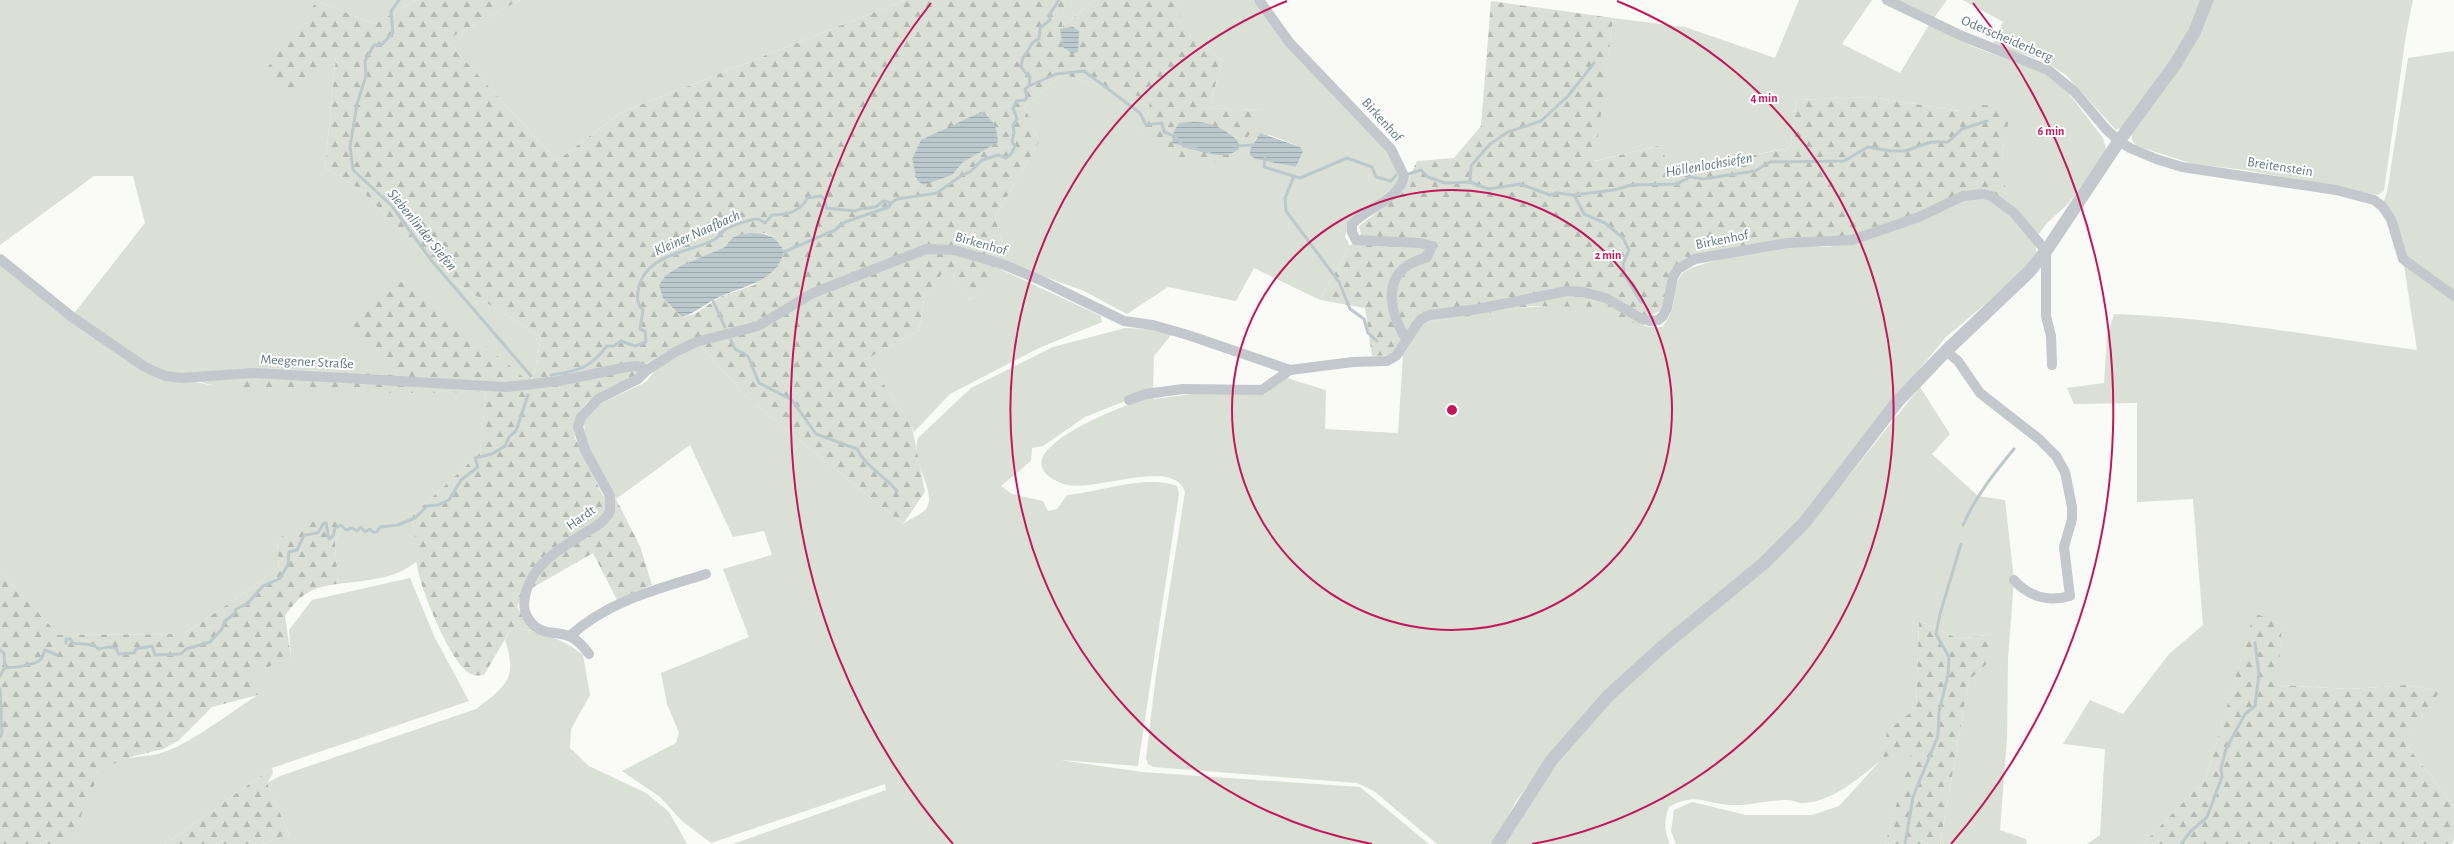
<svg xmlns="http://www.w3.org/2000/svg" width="2454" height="844" font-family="'Alegreya Sans',sans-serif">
  <defs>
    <pattern id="forest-firs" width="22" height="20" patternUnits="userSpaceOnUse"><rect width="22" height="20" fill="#dae0d6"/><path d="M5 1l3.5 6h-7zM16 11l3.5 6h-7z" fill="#b4bab3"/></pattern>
    <pattern id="water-rules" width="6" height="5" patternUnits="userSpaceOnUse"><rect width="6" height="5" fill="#bbc9cc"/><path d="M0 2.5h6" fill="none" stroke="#9ca8ab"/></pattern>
  </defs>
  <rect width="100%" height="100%" fill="#fafaf7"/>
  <g fill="#dae0d6" fill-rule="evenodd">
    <path d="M 0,0 L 417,0 L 374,24 L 317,1 L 336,56 L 325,168 L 360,189 L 446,277 L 541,337 L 535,371 L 529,383 L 267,368 L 455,392 L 486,392 L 480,453 L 413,515 L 417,561 C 396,580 365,580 338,584 L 335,543 L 343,523 L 277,539 L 279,569 L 184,634 L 59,635 L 0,572 L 0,258 L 72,316 L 145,223 L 133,176 L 94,176 L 0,245 ZM 148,368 L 215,386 L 165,376 Z"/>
    <polygon points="520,0 905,0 620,113 557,161 446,40"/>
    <polygon points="1065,0 1094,0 1062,27"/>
    <path d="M 1184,0 L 1253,0 L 1285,42 L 1385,147 L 1394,164 L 1401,182 L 1350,220 L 1345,237 L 1350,246 L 1320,300 L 1254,268 L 1236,301 L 1168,287 L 1127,314 L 1084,291 L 1007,263 L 995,217 L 1039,142 L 1025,108 L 1061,74 L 1152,100 L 1142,131 L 1265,110 L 1209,108 L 1222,61 L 1177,21 ZM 1270,135 L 1300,147 L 1303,151 L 1296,167 L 1255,159 L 1250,155 L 1256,138 Z"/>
    <path d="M 1799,0 L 1872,0 L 1842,44 L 1900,73 L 1929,25 L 1974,47 L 2044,73 L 2067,91 L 2103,138 L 2107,151 L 2068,204 L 2047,223 L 2036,238 L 2029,239 L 2035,245 L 2037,253 L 2025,268 L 1989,301 L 1946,337 L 1861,440 L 1799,523 L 1551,752 L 1515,803 L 1493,844 L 1437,844 L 1374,791 L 1357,783 L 1153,767 L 1148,764 L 1146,758 L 1156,675 L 1185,492 C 1172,455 1092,496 1061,483 C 991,454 1129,403 1153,396 L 1154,399 L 1208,392 L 1264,395 L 1287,378 L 1326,390 L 1325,429 L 1398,433 L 1403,355 L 1423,323 C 1478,315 1542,300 1596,307 C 1622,311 1630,329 1662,327 C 1680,307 1670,288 1682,274 C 1690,263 1768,249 1785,247 C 1800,246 1816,247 1831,247 L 1826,242 L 1983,194 L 2007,196 L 2001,171 L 2005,130 L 1960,111 L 1872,97 L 1797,100 L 1790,148 L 1667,171 L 1662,145 L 1594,161 L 1613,18 L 1685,27 L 1775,58 Z"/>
    <polygon points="1896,0 1947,0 1934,18"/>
    <path d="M 1963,0 L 2202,0 C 2183,48 2154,86 2123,127 L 2116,130 L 2066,75 L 2042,60 L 1993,45 L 2003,22 Z"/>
    <path d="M 2212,0 L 2413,0 L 2406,35 L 2384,191 L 2377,195 L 2246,170 L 2193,164 L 2137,146 C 2130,140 2131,137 2134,128 Z"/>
    <path d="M 2454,51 L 2454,806 L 2404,742 L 2439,691 L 2406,685 L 2351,689 L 2277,685 L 2282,624 L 2254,614 L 2206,779 L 2143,844 L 2087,844 L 2100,835 L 2105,749 L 2063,744 L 2090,700 L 2123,714 L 2169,654 L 2203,625 L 2193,499 L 2137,502 L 2137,403 L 2074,404 L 2067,388 L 2104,383 L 2107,337 L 2114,314 C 2215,317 2317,337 2417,350 L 2403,259 L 2382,206 L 2387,192 L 2408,58 Z"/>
    <polygon points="945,268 970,300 1000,269 1101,316 1102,322 1039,348 950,394 914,432 912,427 867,359 919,330 924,299"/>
    <path d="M 1125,328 L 1150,329 L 1172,334 L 1154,356 L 1153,390 L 1085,417 L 1043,446 L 1032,448 L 1031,461 L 1001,486 L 1012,494 L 1043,501 L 1048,511 L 1057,509 L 1067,495 C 1099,492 1148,474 1177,486 L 1179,494 L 1138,766 L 1060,760 L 1142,772 L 1360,787 L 1429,844 L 733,844 L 886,790 L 885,784 L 711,843 L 681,820 L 660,797 L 622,771 L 676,743 L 679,733 L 667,704 L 661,673 L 749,637 L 723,569 L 772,555 L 764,531 L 733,537 L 690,445 L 616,499 L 585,442 L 584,418 L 593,407 L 646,382 L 656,369 L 678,354 L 700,345 L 747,397 L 903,524 C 911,518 919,516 926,509 C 938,493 910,463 918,438 L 971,388 L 1053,347 Z"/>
    <path d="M 1920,387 L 1950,434 L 1932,454 L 1978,496 L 2005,500 L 2014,580 L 2008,658 L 2007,738 L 2000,830 L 2026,839 L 2027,844 L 1940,844 L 1969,680 L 1990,661 L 1992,634 L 1959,639 L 1919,621 L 1916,708 L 1887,731 L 1916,739 L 1885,844 L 1676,844 L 1671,831 L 1674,810 L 1692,802 L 1746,815 L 1812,815 L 1839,806 L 1880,761 C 1859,778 1830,804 1800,803 C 1796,802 1792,800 1788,800 C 1768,800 1750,806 1730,805 C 1703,803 1696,792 1669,807 C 1664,820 1664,831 1670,844 L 1506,844 L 1551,771 L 1621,690 L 1808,527 Z"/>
    <path d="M 410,578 L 435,638 L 469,701 L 272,768 L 165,844 L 69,844 C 80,819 88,788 106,768 C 118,755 146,758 161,753 C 189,745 232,711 258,695 L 251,674 L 291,657 L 289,630 L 312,600 Z"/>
    <path d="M 512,627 C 538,632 563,638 583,655 L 590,695 L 571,729 L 570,748 L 589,766 L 646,793 L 669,812 L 687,844 L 261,844 L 289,834 L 267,783 L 280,776 L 476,709 C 506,686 518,679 505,640 Z"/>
  </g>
  <g fill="url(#forest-firs)" fill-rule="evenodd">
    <path d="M 417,0 L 520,0 L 446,40 L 557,161 L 620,113 L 905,0 L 1065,0 L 1062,27 L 1094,0 L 1184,0 L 1178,21 L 1222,61 L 1209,108 L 1266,110 L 1229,164 L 1174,156 L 1142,131 L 1151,100 L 1061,74 L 1025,108 L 1039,142 L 995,217 L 1007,263 L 970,300 L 945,269 L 924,299 L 919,330 L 867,359 L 912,427 L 925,492 L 903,524 L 747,397 L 700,345 L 666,352 L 646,364 L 636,375 L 587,402 L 578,413 L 574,425 L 575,438 L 603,496 L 616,499 L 640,546 L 652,585 L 617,600 L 593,553 L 532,588 L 521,597 L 517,607 L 533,631 L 512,627 L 484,675 C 479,676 474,676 469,673 C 451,662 426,600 420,579 C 414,559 415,536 413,515 L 480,453 L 486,392 L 410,393 L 225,389 L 267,368 L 395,375 L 339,323 L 406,279 L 530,383 L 535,371 L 541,337 L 446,277 L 360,189 L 325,168 L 336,57 L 291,94 L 263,74 L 317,1 L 374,24 ZM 1172,143 L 1235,153 L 1218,156 ZM 766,233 L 781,245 L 754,285 L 720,297 L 695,314 L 682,317 L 663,298 L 697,260 L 725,247 L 732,238 Z"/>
    <path d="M 1491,1 L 1613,18 L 1595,161 L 1662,145 L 1668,171 L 1790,148 L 1797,100 L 1872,97 L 1960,111 L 1970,104 L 1995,106 L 2012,115 C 2000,140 2001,168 2007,196 L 1974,194 L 1878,232 L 1695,259 L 1678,269 L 1667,308 L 1651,315 L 1643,327 L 1597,307 L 1532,306 L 1424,323 L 1403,355 L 1372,356 L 1365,308 L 1320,300 L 1350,246 L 1361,234 L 1359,226 L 1402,193 L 1417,161 L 1454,158 L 1481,126 Z"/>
    <path d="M 318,519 L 343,523 L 335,543 L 338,584 C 312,587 300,594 285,616 L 291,657 L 252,674 L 258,695 L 212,707 L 178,741 L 163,749 L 134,756 L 108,766 L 95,783 L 69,844 L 0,844 L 0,572 L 59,635 L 184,634 L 279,569 L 277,539 Z"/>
    <polygon points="2254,613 2282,624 2278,685 2351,689 2406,685 2440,691 2404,742 2454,806 2454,839 2452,844 2143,844 2206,779"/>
    <polygon points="1919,621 1959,639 1993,634 1990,661 1969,680 1940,844 1885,844 1915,740 1883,759 1887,731 1916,708"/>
    <polygon points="272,768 273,773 267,783 289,834 261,844 165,844"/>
  </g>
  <g fill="url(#water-rules)">
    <polygon points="1073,27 1079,31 1078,52 1071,53 1063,47 1060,29"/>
    <path d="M 981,112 C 994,120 997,127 998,142 L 963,162 L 952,175 L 923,185 L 917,180 L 912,159 L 921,140 Z"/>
    <path d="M 1196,122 C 1213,123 1224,129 1237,140 L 1239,149 C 1221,164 1193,147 1172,143 L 1174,131 L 1179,123 Z"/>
    <polygon points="1260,133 1300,147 1303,151 1296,167 1255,159 1250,155 1250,150"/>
    <path d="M 750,233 C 766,233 777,236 784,252 C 776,282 743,286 719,297 C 706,303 696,313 682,317 L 663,298 L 659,285 L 666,275 L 681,266 L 725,247 L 732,238 L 739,235 Z"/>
  </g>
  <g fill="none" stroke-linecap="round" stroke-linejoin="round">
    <g stroke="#bbc9cc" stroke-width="3">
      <polyline points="399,0 391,11 393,33 381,45 374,45 365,61 366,76 357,104 350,147 353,170 392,206 431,260 531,376"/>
      <polyline points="1029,86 1056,74 1084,71 1140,113 1146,125 1162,123 1164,132 1177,137"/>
      <polyline points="1180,142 1184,146 1210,152"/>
      <polyline points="1234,146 1256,145"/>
      <polyline points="1265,157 1264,167 1300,178 1347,158 1372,167 1376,177 1391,181 1396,175"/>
      <polyline points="1408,174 1421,170 1428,177 1445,183 1470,182 1488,189 1520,184 1550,195 1557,193 1574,195 1614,190 1631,185 1677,184 1690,177 1703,179 1755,171 1770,162 1844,161 1868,147 1890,151 1905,151 1931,142 1948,142 1962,129 1987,121"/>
      <polyline points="1294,176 1285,198 1286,211 1339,282 1350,309 1364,319 1368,333 1377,341"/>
      <polyline points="1470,182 1471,166 1490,144 1508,132 1541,121 1568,96 1594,63"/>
      <polyline points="1574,195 1584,214 1605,223 1623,238 1629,250 1623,264 1624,274 1641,302"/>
      <polyline points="784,252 835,230 845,222 889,207 891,203"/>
      <polyline points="713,301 725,327"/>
      <path d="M 731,340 L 735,349 L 748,356 L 759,383 L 792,400 L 816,434 L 857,449 C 866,467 884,475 897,491"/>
      <path d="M 551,375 C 579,371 590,368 607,346 L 614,346 L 621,341 L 635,346 L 646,342 L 645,331 L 640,329 L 643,310 C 637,304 637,300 638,291 C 644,255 685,253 712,241 C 717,239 721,233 726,229 C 730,226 752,219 757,219 C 760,219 762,221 765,223 L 772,215 C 786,215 801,212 807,198 L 821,196 L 825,200 L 826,208 L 855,211 L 860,209 L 876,207 L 883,201 L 891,203 L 897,199 L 937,193 L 962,175 L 970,172 L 982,160 L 998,155 L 1006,158 L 1011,154 L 1015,146 L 1012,142 L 1014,133 L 1013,125 L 1017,119 L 1013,108 L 1017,101 L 1025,100 L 1027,97 L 1025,89 L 1029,86 L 1030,78 L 1021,67 L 1023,57 C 1030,51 1029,42 1039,39 L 1040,28 L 1050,20 L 1050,14 L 1059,0"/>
      <path d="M 1963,525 C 1976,496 1994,473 2014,449"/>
      <path d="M 66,643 L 66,639 L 70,639 L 73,643 L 93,645 L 99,649 C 106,647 110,646 117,649 L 118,654 L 134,653 L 136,649 L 152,646 L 155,655 L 181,654 L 186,649 L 210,642 L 222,629 L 225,621 L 234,614 L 236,609 L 247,604 L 263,586 L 279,579 L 288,565 L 289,552 L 297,550 L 304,535 L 318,533 L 323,524 L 326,523 L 329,539 L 333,536 L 335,528 L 341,525 L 346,530 L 352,528 L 357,531 L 361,527 L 365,532 L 370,529 L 373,532 L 377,532 L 380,527 L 398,525 L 415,518 L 427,506 L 438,505 L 449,500 L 461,480 L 478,467 L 475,458 L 492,454 L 505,446 L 509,437 L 516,431 L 528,395"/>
      <polyline points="0,650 4,653 5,667"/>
      <path d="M 0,676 L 5,667 C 11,669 38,664 41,659 C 43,656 44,652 45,650 L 57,655"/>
      <polyline points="0,689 2,734 0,737"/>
      <polyline points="1905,844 1913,797 1938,736 1939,712 1948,675 1949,657 1936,634 1940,614 1961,544"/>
      <polyline points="2181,844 2191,831 2207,817 2222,777 2221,768 2226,749 2245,714 2255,706 2259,674 2255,643"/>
    </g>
    <g stroke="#c3c8cc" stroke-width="10">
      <path d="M 1259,0 L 1289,42 L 1391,149 L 1404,176 C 1400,199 1367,208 1352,224 L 1352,232 L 1356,240 L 1420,243 L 1432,246 L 1427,257 C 1422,259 1415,261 1410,264 C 1381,281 1392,316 1406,339"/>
      <polyline points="1887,0 1962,36 2048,70 2074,91 2106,129 2119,141 2130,148 2156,159 2182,167 2336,190 2374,200 2382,206 2391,219 2403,259 2454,296"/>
      <polyline points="0,259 72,317 145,367 165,376 182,378 252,373 507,387 559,381 627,367 637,366 647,370"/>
      <path d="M 1946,351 L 1958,361 L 1980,393 L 2039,439 L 2056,456 L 2065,472 L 2072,507 L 2072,519 L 2064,547 L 2070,596 C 2049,602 2029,597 2014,580"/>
      <polyline points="1129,400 1146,394 1183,389 1262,390 1290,370"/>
      <path d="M 570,636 C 608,601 658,589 706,574"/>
      <path d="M 589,654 C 584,647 579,641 571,637 C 557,630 542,637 530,621 C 523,612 523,603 526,592 C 534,563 561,548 585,533 C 595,527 605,522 610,511 L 610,496 L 585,450 L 578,427 L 581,417 L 598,399 L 638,379 L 647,370 L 675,352 L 696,342 L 758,326 L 813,293 L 926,249 L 954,250 L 1002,264 L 1040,280 L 1124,321 L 1153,325 L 1188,335 L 1290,370 L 1353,362 L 1387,361 L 1396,356 L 1420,320 L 1429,315 L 1478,309 L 1567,291 L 1583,292 L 1606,298 L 1640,318 L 1650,321 L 1658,320 L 1663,316 L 1667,308 L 1673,277 L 1678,269 L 1695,259 L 1787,243 L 1852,240 L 1919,217 L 1963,196 L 1983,194 L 1991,196 L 2014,213 L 2046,251 L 2046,316 L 2051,336 L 2052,365"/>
    </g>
    <polyline stroke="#c3c8cc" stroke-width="13" points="1498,844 1551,761 1608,696 1663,646 1763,564 1805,522 1898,401 1946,351 2030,271 2046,251 2119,141 2176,63 2195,31 2207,0"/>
  </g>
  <g fill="none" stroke="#c2185b" stroke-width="2">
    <circle cx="1452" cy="410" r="220"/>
    <path d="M1372 844A441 441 0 0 1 1287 1M1617 1A441 441 0 0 1 1532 844"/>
    <path d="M953 844A661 661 0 0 1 931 3M1973 3A661 661 0 0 1 1951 844"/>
  </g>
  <g text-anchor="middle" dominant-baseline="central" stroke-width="4" stroke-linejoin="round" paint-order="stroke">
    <g font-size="14" fill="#637884" stroke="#fff">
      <text transform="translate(2007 39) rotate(23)">Oderscheiderberg</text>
      <text transform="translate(1382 120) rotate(48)">Birkenhof</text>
      <text transform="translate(2280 167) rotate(9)">Breitenstein</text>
      <text transform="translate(1722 240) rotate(-11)">Birkenhof</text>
      <text transform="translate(981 244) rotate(16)">Birkenhof</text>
      <text transform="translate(307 362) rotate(3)">Meegener Straße</text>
      <text transform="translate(581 518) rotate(-35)">Hardt</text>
    </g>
    <g font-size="15" font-style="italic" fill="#5e787d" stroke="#fff">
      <text transform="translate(1709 165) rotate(-10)">Höllenlochsiefen</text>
      <text transform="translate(422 230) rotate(51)">Siebenlinder Siefen</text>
      <text transform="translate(697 233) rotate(-24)">Kleiner Naafbach</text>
    </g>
  </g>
  <circle cx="1452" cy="410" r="6" fill="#c2185b" stroke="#fff" stroke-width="2"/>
  <g font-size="12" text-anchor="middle" font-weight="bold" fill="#c2185b" stroke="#fff" stroke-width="4" stroke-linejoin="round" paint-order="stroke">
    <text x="1764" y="102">4 min</text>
    <text x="2051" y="135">6 min</text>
    <text x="1608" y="259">2 min</text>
  </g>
</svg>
